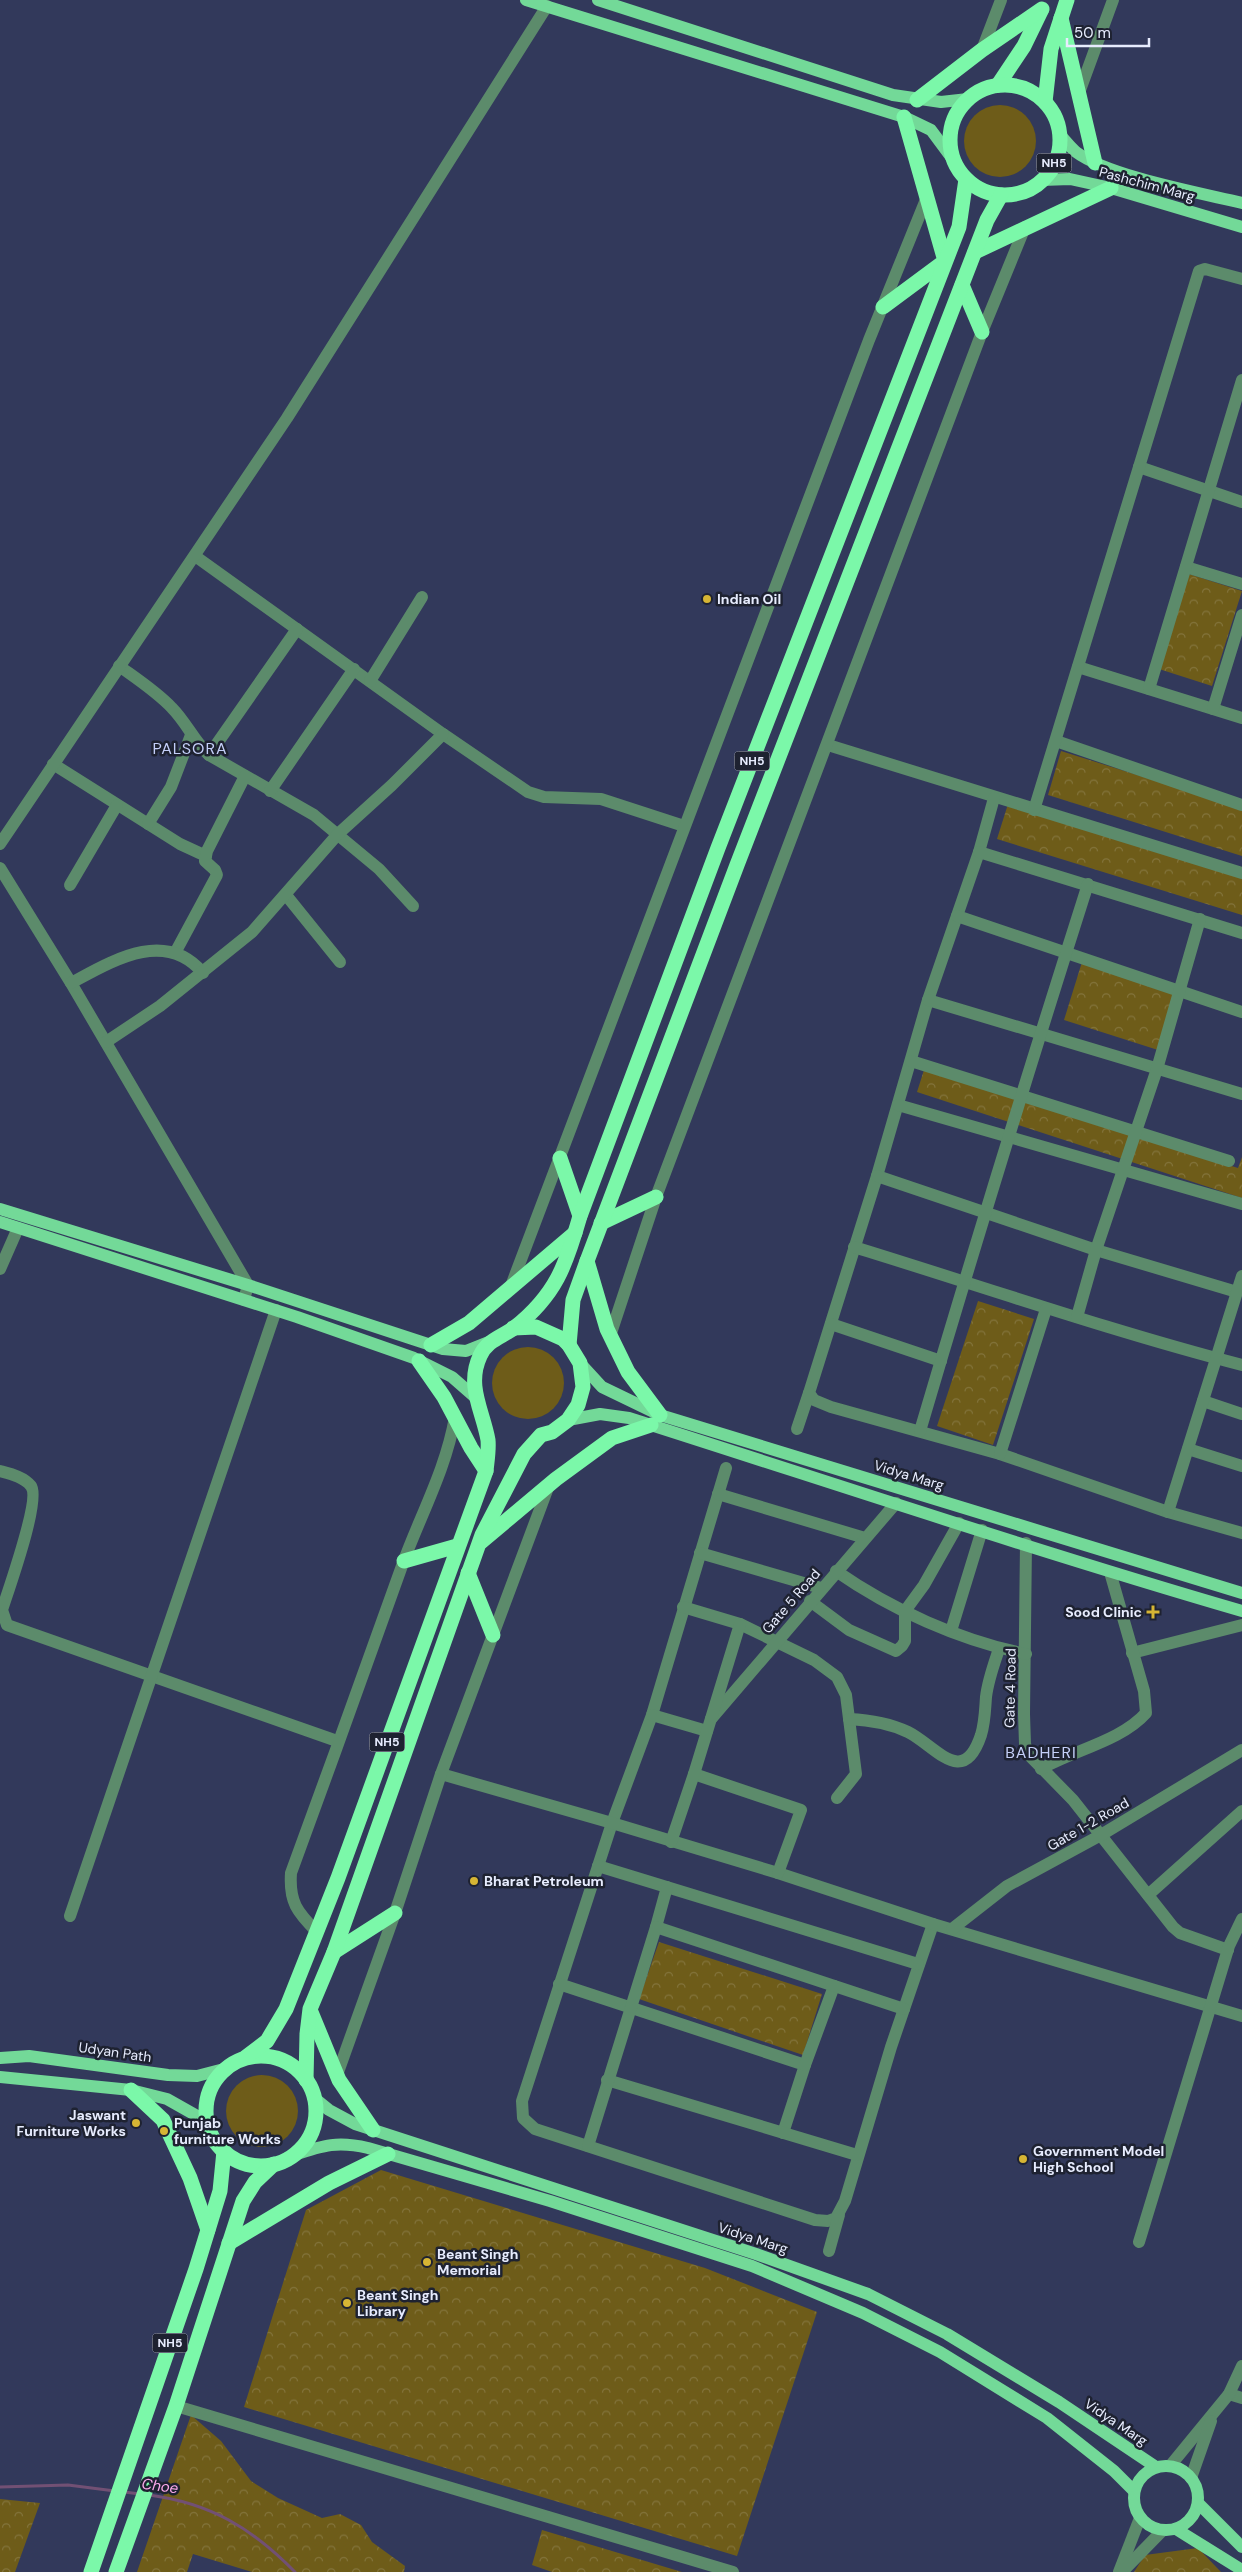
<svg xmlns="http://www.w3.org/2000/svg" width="1242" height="2572" font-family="'DM Sans',sans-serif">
  <defs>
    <pattern id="forest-crowns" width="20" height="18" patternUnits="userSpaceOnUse" patternTransform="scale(1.25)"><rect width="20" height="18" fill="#6e5c19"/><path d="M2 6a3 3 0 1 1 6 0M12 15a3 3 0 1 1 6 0" fill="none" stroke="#83743c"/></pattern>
  </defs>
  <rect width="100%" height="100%" fill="#32395b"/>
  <g fill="#6e5c19">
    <circle cx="1000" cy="141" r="36"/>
    <circle cx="528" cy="1383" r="36"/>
    <circle cx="262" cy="2111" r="36"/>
  </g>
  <g fill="url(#forest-crowns)">
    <polygon points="1189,574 1242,591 1212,686 1159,669"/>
    <polygon points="1061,751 1242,808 1242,856 1048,795"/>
    <polygon points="1008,804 1242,877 1242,915 997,839"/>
    <polygon points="1082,962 1176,992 1158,1050 1064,1020"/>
    <polygon points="924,1070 1238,1168 1242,1157 1242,1198 917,1092"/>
    <polygon points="978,1301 1034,1319 993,1445 937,1426"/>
    <polygon points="659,1942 822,1994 803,2055 639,1999"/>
    <polygon points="381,2170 705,2268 817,2312 737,2556 244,2407 306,2210"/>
    <polygon points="191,2415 221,2441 251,2481 278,2498 322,2518 340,2514 361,2525 372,2542 405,2566 404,2572 252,2572 193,2554 187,2572 137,2572"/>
    <polygon points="0,2499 40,2503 15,2572 0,2572"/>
    <polygon points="542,2530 682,2572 552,2572 532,2565"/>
    <polygon points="1198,2548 1221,2572 1134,2572 1145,2555"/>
  </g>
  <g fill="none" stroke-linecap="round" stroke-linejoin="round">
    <g stroke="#725074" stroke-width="3">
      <polyline points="0,2487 68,2485 115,2491"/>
      <polyline points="124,2492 140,2494"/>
      <path d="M 149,2495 C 210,2503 252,2528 295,2572"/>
    </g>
    <g stroke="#5c8b6b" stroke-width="12">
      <polyline points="982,50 1001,0"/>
      <polyline points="1079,93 1113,0"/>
      <polyline points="1139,467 1242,502"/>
      <polyline points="195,556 443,734 528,792 544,797 601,799 684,826"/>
      <polyline points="1186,567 1242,584"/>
      <path d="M 119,666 C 137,679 157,692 172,708 C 186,722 194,741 209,755 L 314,815 L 379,869 L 413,906"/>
      <polyline points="1078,667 1242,718"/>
      <polyline points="370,681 422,597"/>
      <polyline points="1149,689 1242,380"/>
      <polyline points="1213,709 1242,615"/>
      <polyline points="1056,741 1242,805"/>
      <polyline points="828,745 1242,873"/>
      <polyline points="209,755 297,629"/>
      <polyline points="53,764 180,844 206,856"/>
      <polyline points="270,791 354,669"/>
      <polyline points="994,798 979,852 928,1000 877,1176 809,1393 814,1400 831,1407 1000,1454 1168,1512 1242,1533"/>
      <polyline points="1034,810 1199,271 1205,269 1242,279"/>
      <polyline points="148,824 171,787 191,735"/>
      <polyline points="0,844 287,418 547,6"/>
      <polyline points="979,852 1242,933"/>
      <polyline points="0,868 71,983 248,1285 244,1300"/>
      <polyline points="70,885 117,805"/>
      <polyline points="286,895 340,962"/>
      <polyline points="957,916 1242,1012"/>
      <polyline points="175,953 217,875 215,870 205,861 207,851 245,776"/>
      <path d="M 71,983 C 112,961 165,928 203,973"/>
      <polyline points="928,1000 1242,1094"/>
      <polyline points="106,1042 160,1006 252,932 338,834 392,785 443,734"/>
      <polyline points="911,1061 1229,1161"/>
      <polyline points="898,1105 1242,1204"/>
      <polyline points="877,1176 1096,1250 1237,1292"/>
      <path d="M 854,1247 C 984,1287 1111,1331 1242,1365"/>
      <polyline points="0,1269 18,1228"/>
      <polyline points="511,1286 869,340 927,197"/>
      <polyline points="1077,1317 1096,1250 1157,1069 1200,919"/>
      <polyline points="831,1324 941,1361"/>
      <polyline points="610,1336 656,1197 982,332 1025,227"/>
      <polyline points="1203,1401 1242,1414"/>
      <polyline points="797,1429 809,1393"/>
      <path d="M 920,1431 C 974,1248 1030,1066 1088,884"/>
      <polyline points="1188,1449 1242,1466"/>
      <polyline points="1000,1454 1046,1309"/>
      <polyline points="726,1468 652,1715 612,1823 522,2101 523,2118 535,2129 815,2220 828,2221 836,2218 845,2201 891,2047 933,1924"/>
      <path d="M 0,1471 C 11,1474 24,1477 31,1486 C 41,1499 8,1591 2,1610 L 7,1625 L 337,1741"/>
      <polyline points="718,1494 865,1538"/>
      <polyline points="1168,1512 1242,1276"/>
      <polyline points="1026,1543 1024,1714 1025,1744 1028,1754 1073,1800 1173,1927 1180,1933 1228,1950"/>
      <polyline points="700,1553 821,1588"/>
      <path d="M 836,1571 C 892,1610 959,1640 1026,1654"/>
      <polyline points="810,1601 849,1630 896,1651 902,1646 905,1641 905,1611 924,1585 959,1523"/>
      <polyline points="683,1607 740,1624 814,1660 837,1677 846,1695 856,1774 837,1798"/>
      <polyline points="951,1631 982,1530"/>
      <polyline points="1132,1653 1242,1625"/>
      <polyline points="652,1715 707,1731"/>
      <polyline points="711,1719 896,1503"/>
      <path d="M 849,1719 C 870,1720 889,1723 908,1732 C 936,1746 963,1789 981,1735 C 985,1722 985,1710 986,1697 C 988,1680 994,1664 999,1649"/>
      <path d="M 1041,1769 C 1074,1750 1121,1741 1146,1713 L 1144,1691 L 1110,1572"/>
      <polyline points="441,1774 612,1823 778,1873 933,1924 1242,2016"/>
      <polyline points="694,1774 801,1810 778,1873"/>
      <polyline points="671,1842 694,1774 740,1624"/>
      <polyline points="598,1866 918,1964"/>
      <polyline points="1148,1895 1242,1811"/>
      <polyline points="70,1916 276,1310"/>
      <polyline points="656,1927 667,1887"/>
      <polyline points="952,1929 1007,1886 1101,1835 1242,1750"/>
      <path d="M 317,1932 C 297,1912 289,1902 291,1873 C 329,1770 366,1666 403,1563 C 421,1514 446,1469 455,1417"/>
      <polyline points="559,1984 805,2065 783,2133"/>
      <polyline points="805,2065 834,1986"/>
      <polyline points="337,2075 395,1913 441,1774 549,1485"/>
      <polyline points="607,2080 857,2155"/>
      <polyline points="588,2146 656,1927 904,2009"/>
      <polyline points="1139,2242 1229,1946 1242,1919"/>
      <polyline points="829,2251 839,2215"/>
      <polyline points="1229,2394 1242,2398"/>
      <polyline points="176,2406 733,2572"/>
      <polyline points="1170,2466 1229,2394 1242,2366"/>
      <polyline points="1191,2478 1211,2421"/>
      <polyline points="1119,2572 1140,2518"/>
      <polyline points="1122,2572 1162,2531"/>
    </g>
    <g stroke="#73d998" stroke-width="12">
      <polyline points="526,0 904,117 931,130 954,161"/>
      <polyline points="598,0 893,95 941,102 968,99"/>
      <path d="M 1060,135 C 1065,140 1070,147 1076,152 C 1108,176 1200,193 1242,203"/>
      <polyline points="1042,180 1070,179 1111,188 1242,227"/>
      <polyline points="0,1209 251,1286 443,1349 466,1351 491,1341"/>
      <polyline points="0,1222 297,1317 414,1358 452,1377 476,1398"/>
      <polyline points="580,1363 602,1387 660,1415 1242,1593"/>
      <path d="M 568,1420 L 600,1414 L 629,1418 C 833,1483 1036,1551 1242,1611"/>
      <polyline points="0,2058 29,2056 168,2075 197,2076 224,2069"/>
      <polyline points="0,2077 131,2090 167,2099 206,2121"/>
      <polyline points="313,2097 329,2110 355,2124 756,2254 868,2294 947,2334 1059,2402 1156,2467"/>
      <path d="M 294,2155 C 324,2145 338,2141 368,2148 L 550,2201 L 752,2266 L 863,2313 L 940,2352 L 1047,2418 L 1114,2471 L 1133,2490"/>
      <circle cx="1166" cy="2498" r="32"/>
      <polyline points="1198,2503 1242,2547"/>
      <polyline points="1176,2529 1242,2570"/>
    </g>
    <g stroke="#7bf8a9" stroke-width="15">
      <polyline points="1061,18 1095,163"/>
      <polyline points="998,85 1024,46 1041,11"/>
      <circle cx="1005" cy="140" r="55"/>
      <polyline points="917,100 982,50 1042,9"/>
      <polyline points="1045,102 1051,49 1067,0"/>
      <polyline points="975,252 1111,188"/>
      <polyline points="962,285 982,332"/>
      <polyline points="883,307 945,261 904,117"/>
      <polyline points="560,1158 580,1216"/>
      <polyline points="601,1223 656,1197"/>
      <polyline points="587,1261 607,1329 628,1372 660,1415"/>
      <polyline points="431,1345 469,1323 575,1233"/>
      <polyline points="569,1345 573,1300 587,1261 737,865 987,220 1001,195"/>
      <polyline points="419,1361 444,1397 471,1448 486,1471"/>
      <polyline points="481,1542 556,1479 612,1438 651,1425"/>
      <polyline points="404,1561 457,1546"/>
      <polyline points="468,1573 493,1635"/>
      <polyline points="334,1952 395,1913"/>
      <polyline points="311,2012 339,2080 373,2130"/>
      <circle cx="261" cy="2111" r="55"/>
      <path d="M 246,2057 L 267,2041 L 286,2009 L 338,1878 L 486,1471 C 487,1461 489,1450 488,1440 C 483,1411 466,1386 480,1356 C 487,1340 502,1337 514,1328 C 556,1295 566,1265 580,1216 L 718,848 L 959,227 L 966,179"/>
      <polyline points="306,2080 307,2034 310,2009 334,1952 482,1535 524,1454 541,1435 552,1432 568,1420 578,1405 583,1387 580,1363 569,1345 563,1339 536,1327 513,1328"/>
      <polyline points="131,2090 163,2120 190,2178 208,2230"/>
      <polyline points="229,2243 329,2183 388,2154"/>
      <polyline points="91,2572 196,2269 220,2191 224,2151"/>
      <polyline points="116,2572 176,2406 243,2201 255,2182 274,2164"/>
    </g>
  </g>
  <g fill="#d6b534" stroke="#1e2231" stroke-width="2">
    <circle cx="707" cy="599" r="5"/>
    <path d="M1150.5 1604.5h5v5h5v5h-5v5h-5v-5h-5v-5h5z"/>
    <circle cx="474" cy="1881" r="5"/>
    <circle cx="136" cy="2123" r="5"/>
    <circle cx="164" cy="2131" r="5"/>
    <circle cx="1023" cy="2159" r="5"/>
    <circle cx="427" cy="2262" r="5"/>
    <circle cx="347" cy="2303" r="5"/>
  </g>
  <g text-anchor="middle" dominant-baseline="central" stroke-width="5" stroke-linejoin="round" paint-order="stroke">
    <g fill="#1e2231" stroke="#abafc0" stroke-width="1">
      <rect x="1036.5" y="153.5" width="35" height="19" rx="4"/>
      <rect x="734.5" y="751.5" width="35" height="19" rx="4"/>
      <rect x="369.5" y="1732.5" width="35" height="19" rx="4"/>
      <rect x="152.5" y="2333.5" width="35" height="19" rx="4"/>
    </g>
    <g font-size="12" font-weight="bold" fill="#e7ecfe">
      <text x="1054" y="163">NH5</text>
      <text x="752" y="761">NH5</text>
      <text x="387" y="1742">NH5</text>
      <text x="170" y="2343">NH5</text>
    </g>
    <g font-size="14" fill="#e7ecfe" stroke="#1e2231">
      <text transform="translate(1147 184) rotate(15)">Pashchim Marg</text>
      <text transform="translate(909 1475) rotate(17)">Vidya Marg</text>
      <text transform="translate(791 1601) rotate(-49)">Gate 5 Road</text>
      <text transform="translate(1010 1688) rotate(-89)">Gate 4 Road</text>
      <text transform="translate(1088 1824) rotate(-30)">Gate 1-2 Road</text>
      <text transform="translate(115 2052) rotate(8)">Udyan Path</text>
      <text transform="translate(753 2238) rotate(18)">Vidya Marg</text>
      <text transform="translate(1116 2422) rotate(34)">Vidya Marg</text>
    </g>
    <g font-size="14" font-weight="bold" fill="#e7ecfe" stroke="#1e2231" text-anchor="start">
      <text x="717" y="599">Indian Oil</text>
      <text x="1142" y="1612" text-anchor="end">Sood Clinic</text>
      <text x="484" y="1881">Bharat Petroleum</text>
      <text x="126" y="2115" text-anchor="end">Jaswant<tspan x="126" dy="16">Furniture Works</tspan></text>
      <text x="174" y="2123">Punjab<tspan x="174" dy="16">furniture Works</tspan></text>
      <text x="1033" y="2151">Government Model<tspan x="1033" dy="16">High School</tspan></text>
      <text x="437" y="2254">Beant Singh<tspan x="437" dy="16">Memorial</tspan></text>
      <text x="357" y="2295">Beant Singh<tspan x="357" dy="16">Library</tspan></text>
    </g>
    <g font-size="15" font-style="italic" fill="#fba8ea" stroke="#1e2231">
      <text transform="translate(160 2486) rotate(8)">Choe</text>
    </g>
    <g font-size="16" letter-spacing="1" fill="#c4cff9" stroke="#1e2231">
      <text x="190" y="748">PALSORA</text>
      <text x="1041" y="1752">BADHERI</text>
    </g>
  </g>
  <path d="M1067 38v8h82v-8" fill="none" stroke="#e7ecfe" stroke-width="2.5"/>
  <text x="1074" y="38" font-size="15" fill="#e7ecfe" stroke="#1e2231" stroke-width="4" paint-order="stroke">50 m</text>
</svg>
